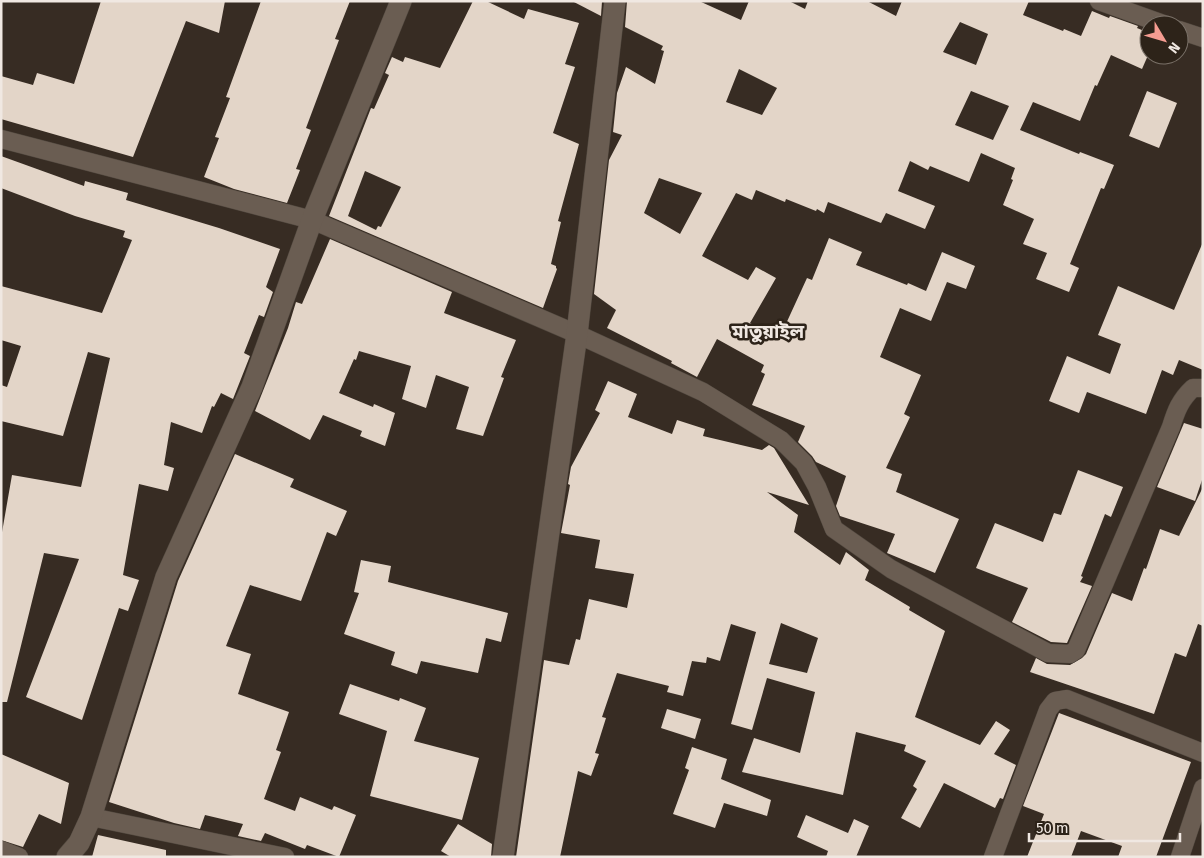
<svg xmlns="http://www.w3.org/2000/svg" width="1204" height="858" font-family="'Fira Sans','Noto Sans Bengali',sans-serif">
  <rect width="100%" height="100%" fill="#372c23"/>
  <g fill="#e3d5c8" fill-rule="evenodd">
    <polygon points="101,1 225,1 219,33 186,21 133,157 1,119 1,76 33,85 37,73 74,84"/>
    <polygon points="261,1 350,1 335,39 339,40 306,128 311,130 296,169 300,170 287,203 234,189 204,177 219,138 215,137 230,98 226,97"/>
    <path d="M 473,1 L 486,1 L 524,19 L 528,9 L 579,23 L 565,64 L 575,67 L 553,133 L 579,144 L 558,221 L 561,222 L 551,264 L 556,266 L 556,268 L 557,269 L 543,308 L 329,216 L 371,108 L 374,109 L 389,75 L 385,73 L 392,57 L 403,62 L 405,57 L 440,68 ZM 365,171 L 401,187 L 381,227 L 378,226 L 376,230 L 348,216 Z"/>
    <polygon points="572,1 602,1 601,16"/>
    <path d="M 627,1 L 699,1 L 741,20 L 749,1 L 789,1 L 805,9 L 808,1 L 867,1 L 896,16 L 902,1 L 1029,1 L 1023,15 L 1063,31 L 1064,29 L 1081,36 L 1092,11 L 1109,18 L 1110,16 L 1138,26 L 1137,28 L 1149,33 L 1149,53 L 1142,69 L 1111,55 L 1097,86 L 1095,85 L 1080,121 L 1033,102 L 1020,130 L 1079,154 L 1080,152 L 1114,165 L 1104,189 L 1101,188 L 1070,264 L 1079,268 L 1069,292 L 1036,279 L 1047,253 L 1023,244 L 1034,219 L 1003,205 L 1013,180 L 1011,179 L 1015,168 L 981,153 L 969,182 L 930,166 L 928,170 L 910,161 L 898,191 L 935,206 L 925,229 L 886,213 L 881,223 L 828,202 L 824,213 L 817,209 L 816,211 L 786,199 L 785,202 L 756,190 L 752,200 L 736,193 L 702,256 L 748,280 L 756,267 L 776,278 L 750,323 L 779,339 L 807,278 L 812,280 L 829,238 L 862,252 L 856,265 L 907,285 L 908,283 L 926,291 L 942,252 L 975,266 L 966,289 L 947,282 L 931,321 L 900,308 L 880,357 L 921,375 L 904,414 L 910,417 L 886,468 L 902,474 L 896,492 L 959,519 L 935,573 L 887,553 L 895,534 L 840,516 L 836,506 L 846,476 L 816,462 L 812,456 L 798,442 L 805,426 L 752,405 L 765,374 L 761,372 L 764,365 L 717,339 L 697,377 L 671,363 L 672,361 L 607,328 L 616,310 L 594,294 L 609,160 L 622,135 L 613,132 L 617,93 L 626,67 L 655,84 L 664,51 L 661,50 L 663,46 L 625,27 ZM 960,22 L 988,34 L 976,65 L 943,52 ZM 739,69 L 777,88 L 762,115 L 726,102 ZM 971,91 L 1009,106 L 993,140 L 955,125 ZM 659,178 L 702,193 L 680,234 L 644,213 Z"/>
    <polygon points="1147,91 1177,103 1159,148 1129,136"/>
    <polygon points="1,156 84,186 85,181 128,193 126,200 219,228 280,249 266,287 273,292 264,317 259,315 244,353 250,356 233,399 221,393 214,407 212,406 202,433 171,422 164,465 174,468 168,491 139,484 123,575 139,580 128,611 119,608 82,720 26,697 79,559 44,553 7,702 1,702 1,538 12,475 81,487 110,358 88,352 63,436 1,421 1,385 7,387 21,346 1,340 1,286 102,313 132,240 123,237 125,231 75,216 1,188"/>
    <polygon points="330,239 452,292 444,313 516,340 501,377 504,378 483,436 456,429 469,387 436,375 426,408 402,399 411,366 359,351 356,360 354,359 339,393 373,407 374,404 395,413 385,446 360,436 362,431 323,415 310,440 255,411 288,328 296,302 302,304"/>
    <polygon points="1203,242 1203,370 1179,360 1173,375 1162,370 1146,414 1087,392 1079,413 1049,401 1067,356 1110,374 1121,344 1098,335 1118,286 1174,310"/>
    <path d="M 608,381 L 637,394 L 628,417 L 672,434 L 677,420 L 705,429 L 703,436 L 762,450 L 769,445 L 774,448 L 809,505 L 767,492 L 798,515 L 794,532 L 840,565 L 846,552 L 869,570 L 865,580 L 910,607 L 909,610 L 945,631 L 915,717 L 980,745 L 996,721 L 1010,730 L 994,754 L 1016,765 L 1003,799 L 1000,798 L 995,808 L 944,783 L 920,828 L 901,818 L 917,789 L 913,786 L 926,761 L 904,751 L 906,745 L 856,732 L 843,795 L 742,772 L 754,738 L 800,753 L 815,692 L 767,678 L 752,730 L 731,724 L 756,632 L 731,624 L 720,661 L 707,657 L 706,663 L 692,661 L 683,696 L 667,692 L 669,686 L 617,673 L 602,717 L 606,718 L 595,753 L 599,754 L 591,776 L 578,771 L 560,857 L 516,857 L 544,660 L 569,665 L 576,639 L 580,640 L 589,599 L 627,608 L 634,574 L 595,568 L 600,540 L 561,533 L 570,485 L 568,484 L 571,467 L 600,413 L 595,410 ZM 781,623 L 818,638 L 807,673 L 769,664 Z"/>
    <polygon points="1184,423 1203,429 1203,477 1195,501 1157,487"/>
    <polygon points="235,454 294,479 290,487 347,511 336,536 327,532 301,601 250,585 226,646 251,654 238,694 289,712 276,750 281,752 264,799 295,811 300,797 332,810 334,806 356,815 339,857 307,845 305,849 265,833 261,841 238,836 243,824 205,815 200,829 174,823 109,802 178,581"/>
    <polygon points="1078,470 1123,487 1111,517 1105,514 1081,576 1083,577 1080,582 1092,586 1067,643 1051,642 1012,622 1028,588 976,568 995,523 1043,542 1054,513 1061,515"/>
    <polygon points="1203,487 1203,626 1198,624 1186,657 1175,653 1154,714 1030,672 1036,658 1047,664 1070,665 1082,658 1086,654 1112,593 1132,601 1144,568 1146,569 1160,529 1179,536"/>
    <polygon points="361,560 391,566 388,582 508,613 501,642 486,638 478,673 421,661 417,674 391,665 395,652 344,634 359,593 354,592"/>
    <polygon points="350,684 399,701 400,698 426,708 414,741 479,758 462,820 370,796 387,731 339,714"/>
    <polygon points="667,709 701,719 695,739 661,728"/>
    <polygon points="1059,713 1191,762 1156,857 1118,857 1122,846 1081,831 1071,857 1027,857 1044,814 1023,806"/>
    <polygon points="692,747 727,759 721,779 771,800 767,816 724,803 715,828 673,814 689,770 685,768"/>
    <polygon points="1,754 69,783 61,824 39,814 23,847 1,840"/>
    <polygon points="806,815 848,833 854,819 869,826 856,857 826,857 828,851 797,837"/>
    <polygon points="458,824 492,844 491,857 451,857 441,851"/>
    <polygon points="98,835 166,850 166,857 92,857"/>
  </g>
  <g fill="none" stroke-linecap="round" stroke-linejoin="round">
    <defs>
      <g id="minor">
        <polyline points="1099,1 1166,25"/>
        <polyline points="1179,30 1203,38"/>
        <path d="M 1,139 L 312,220 L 577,334 L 703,392 L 781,440 L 804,463 L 817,487 L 834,529 L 891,569 L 1048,653 L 1070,654 L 1076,650 L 1171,427 C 1176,411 1180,400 1193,388 L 1203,388"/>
        <polyline points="91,817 285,857"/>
        <polyline points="1,850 19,857"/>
        <polyline points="993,857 1048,710 1055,701 1067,699 1203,753"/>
        <polyline points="1180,857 1203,788"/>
      </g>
      <g id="tertiary">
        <polyline points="67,857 79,843 91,817 166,577 252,387 312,220 401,1"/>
        <polyline points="503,857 577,334 615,1"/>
      </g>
    </defs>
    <use href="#minor" stroke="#51483f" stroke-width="19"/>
    <use href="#tertiary" stroke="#51483f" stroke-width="22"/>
    <use href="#minor" stroke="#6a5d52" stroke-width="18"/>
    <use href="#tertiary" stroke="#6a5d52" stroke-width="21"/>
  </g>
  <g text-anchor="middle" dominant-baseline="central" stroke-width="5" stroke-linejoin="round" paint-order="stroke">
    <g font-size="19" font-weight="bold" fill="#f0e8e2" stroke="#2d2319">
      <text x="768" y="331">মাতুয়াইল</text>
    </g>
  </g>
  <rect width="1204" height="858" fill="none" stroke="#f0e8e2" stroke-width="5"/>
  <g transform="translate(1164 40) rotate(128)"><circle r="24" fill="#2d2319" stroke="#7b7269"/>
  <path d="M0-4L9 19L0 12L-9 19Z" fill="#f59c91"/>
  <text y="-8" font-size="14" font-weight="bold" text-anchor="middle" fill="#f0e8e2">N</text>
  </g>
  <path d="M1029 833v8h151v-8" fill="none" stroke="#f0e8e2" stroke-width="2.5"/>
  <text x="1036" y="833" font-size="15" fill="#f0e8e2" stroke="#2d2319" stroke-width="4" paint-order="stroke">50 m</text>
</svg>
